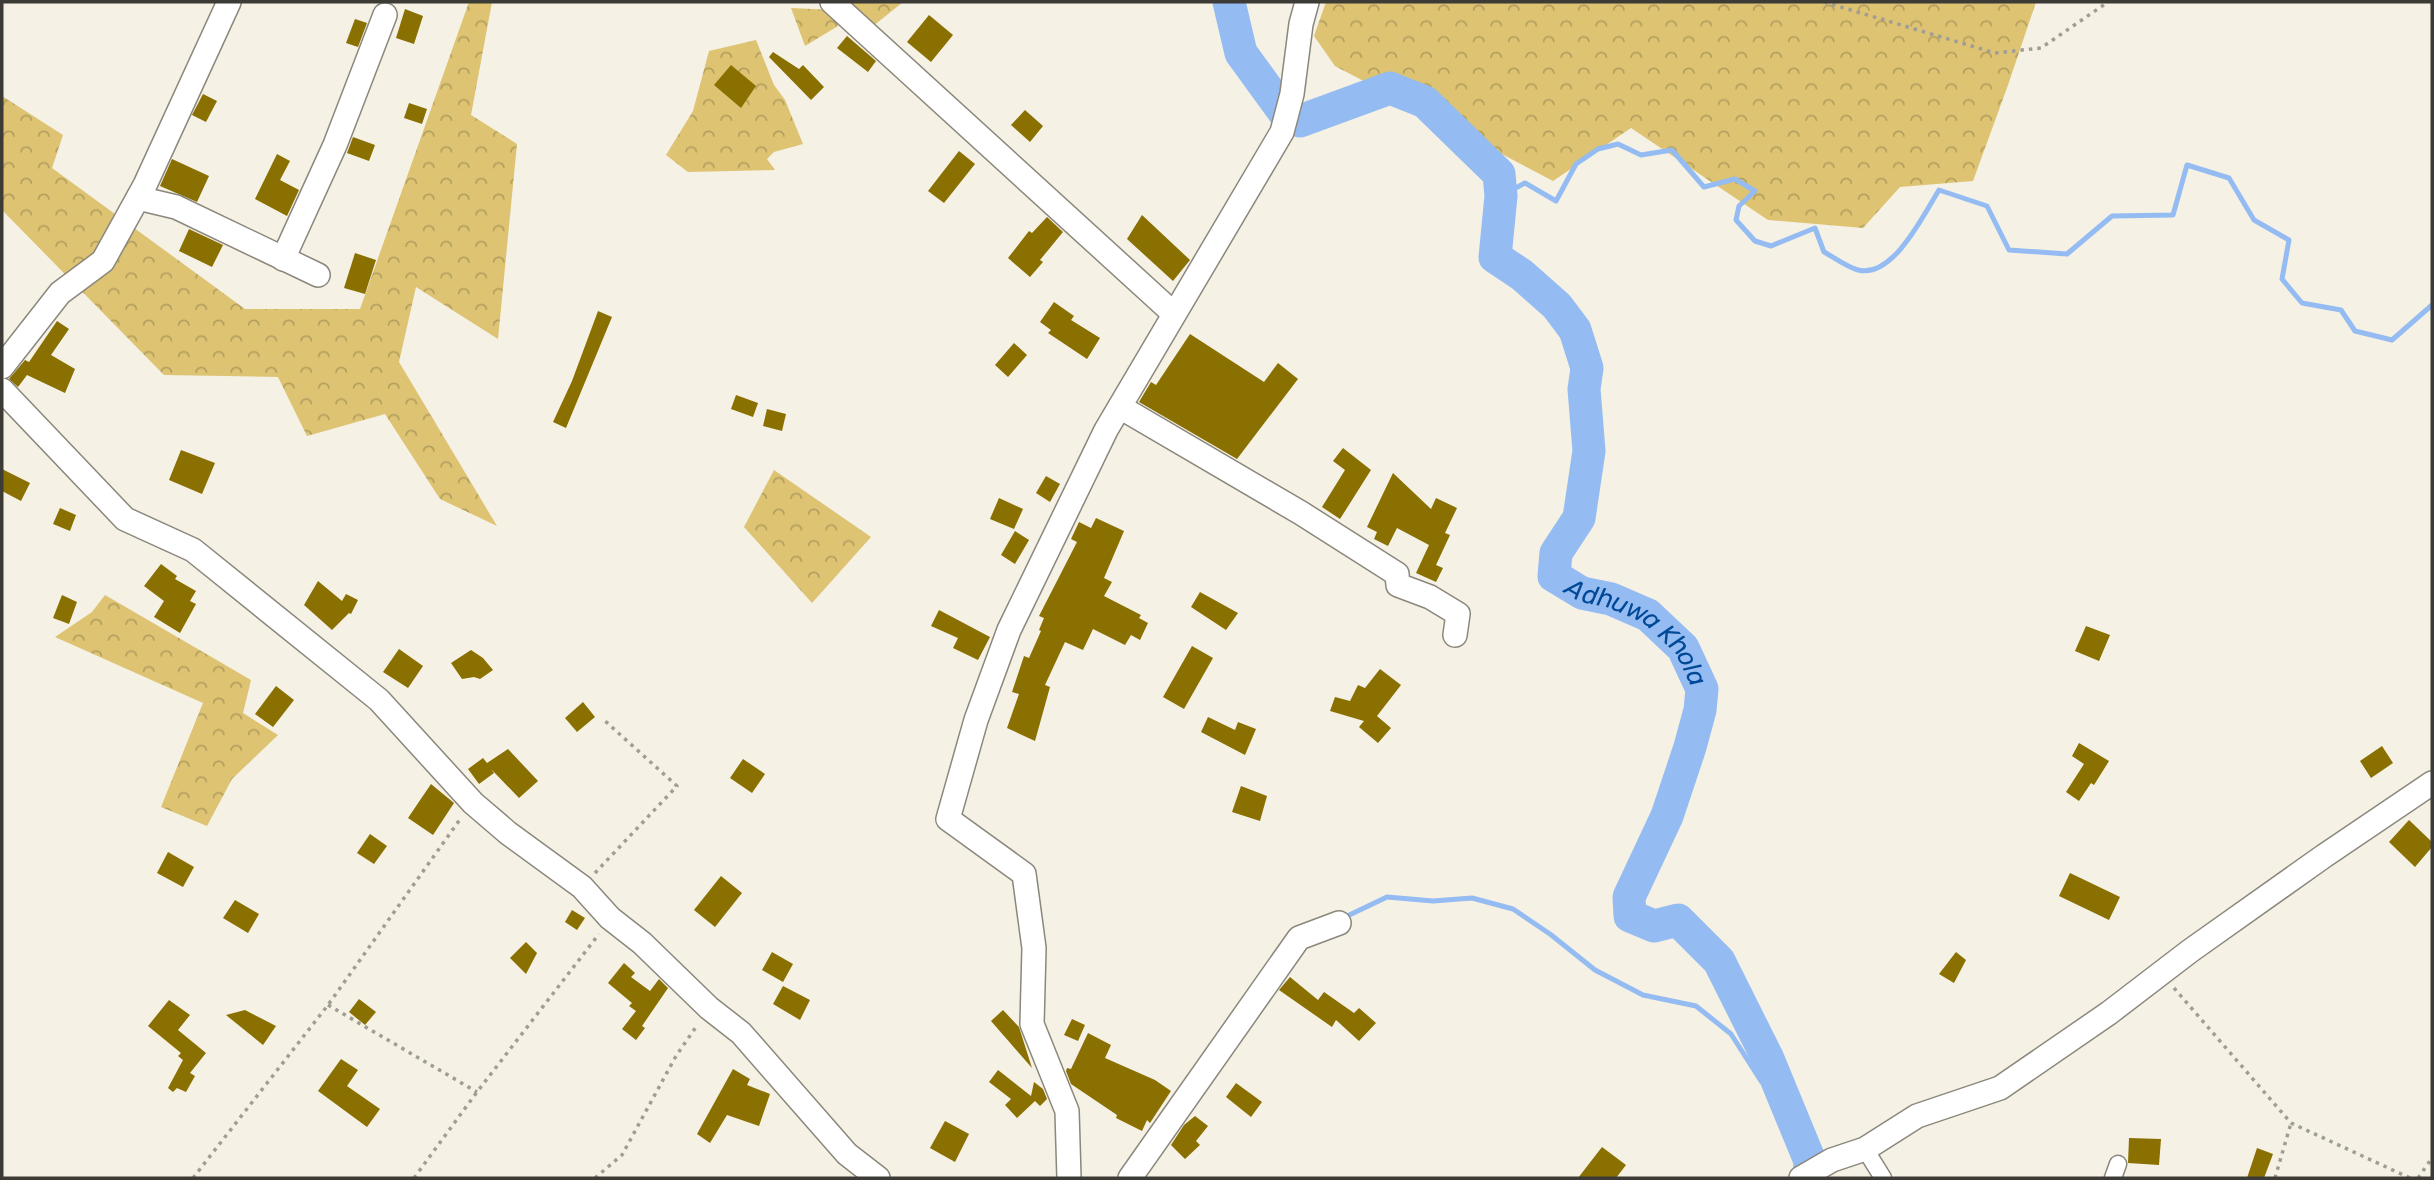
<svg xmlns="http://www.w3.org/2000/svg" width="2434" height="1180" font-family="Rubik,sans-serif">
  <defs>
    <pattern id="forest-crowns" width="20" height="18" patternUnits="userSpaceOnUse" patternTransform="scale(1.75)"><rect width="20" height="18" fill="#ddc372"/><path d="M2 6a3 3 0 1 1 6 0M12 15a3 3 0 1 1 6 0" fill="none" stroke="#b4a05e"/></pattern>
  </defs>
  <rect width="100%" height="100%" fill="#f5f1e4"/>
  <g fill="url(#forest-crowns)">
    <polygon points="469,2 492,2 471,115 517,144 498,339 416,287 399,362 497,526 440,499 385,414 307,436 278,377 164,375 2,210 2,96 63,135 52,168 245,309 360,309"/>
    <polygon points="821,2 903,2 867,31 835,12 838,26 805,46 791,8 833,10"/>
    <polygon points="1326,2 2036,2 2008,85 1973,181 1900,187 1863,228 1768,220 1631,128 1553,181 1335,66 1314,36"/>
    <polygon points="756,40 774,85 785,100 803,144 774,152 767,159 775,170 688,172 666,155 693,111 709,51"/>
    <polygon points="774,470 871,537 812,603 744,527"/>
    <polygon points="105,595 251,680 243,713 278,735 232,779 207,826 161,807 203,703 55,637 92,612"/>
  </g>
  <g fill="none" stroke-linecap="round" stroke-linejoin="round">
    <g stroke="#94bcf3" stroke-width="5">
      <path d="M 1501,196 L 1525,183 L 1556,201 L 1576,164 L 1598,149 L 1618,144 L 1641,155 L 1672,150 L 1704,187 L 1735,179 L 1755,191 L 1739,206 L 1736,220 L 1755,241 L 1771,246 L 1815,228 L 1824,252 C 1835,258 1847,267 1858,270 C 1893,279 1924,214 1939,190 L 1987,206 L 2009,250 L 2067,254 L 2112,216 L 2173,215 L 2187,165 L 2229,178 L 2254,220 L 2289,240 L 2282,279 L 2302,303 L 2341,310 L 2355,331 L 2392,340 L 2432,305"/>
      <polyline points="1343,918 1387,897 1433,901 1472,898 1513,909 1550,934 1595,970 1643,995 1696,1006 1731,1034 1761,1081 1784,1100"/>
    </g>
    <path stroke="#94bcf3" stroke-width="33" id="s1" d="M 1229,2 L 1241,53 L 1286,115 L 1300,121 L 1390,88 L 1425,102 L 1499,174 L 1501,196 L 1495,257 L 1522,275 L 1557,306 L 1575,330 L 1587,368 L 1584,389 L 1589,451 L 1579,518 L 1556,553 L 1554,576 L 1582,593 L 1611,599 L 1648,615 L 1683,648 L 1702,689 L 1700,710 L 1690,747 L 1667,816 L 1629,897 L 1630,916 L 1654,926 L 1678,920 L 1719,961 L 1768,1059 L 1810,1161 L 1809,1178"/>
  </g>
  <g fill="#8a7000">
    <polygon points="405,9 423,16 414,44 396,38"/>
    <polygon points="929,15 953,35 931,62 907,42"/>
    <polygon points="355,19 367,23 358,47 346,43"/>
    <polygon points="847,36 876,61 868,72 837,48"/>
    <polygon points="773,52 799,69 803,65 824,87 811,100 769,57"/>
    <polygon points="731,65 756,86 741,108 714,85"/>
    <polygon points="203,94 217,101 206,122 192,115"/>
    <polygon points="409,103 427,109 422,124 404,118"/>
    <polygon points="1025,110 1043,126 1030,142 1011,125"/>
    <polygon points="353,137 375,145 369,161 347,153"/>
    <polygon points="959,151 975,164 944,203 928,191"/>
    <polygon points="277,154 290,161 280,180 299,190 287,216 255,199"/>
    <polygon points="172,159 209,176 197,202 160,186"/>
    <polygon points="1142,215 1190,260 1173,281 1127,239"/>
    <polygon points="1047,217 1063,232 1040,260 1043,262 1030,277 1008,258 1029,231 1032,233"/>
    <polygon points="189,229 223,245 212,267 179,251"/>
    <polygon points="355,253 376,260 365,294 344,288"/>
    <polygon points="1054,302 1074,316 1071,320 1100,338 1087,359 1048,333 1051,330 1040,322"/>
    <polygon points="598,311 612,317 566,428 553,422 572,381"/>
    <polygon points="57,321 69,329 51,355 75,369 65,393 27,375 18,387 9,379 25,360 29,362"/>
    <polygon points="1190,334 1264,382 1278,363 1298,379 1237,459 1139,402 1151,382 1156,385"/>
    <polygon points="1014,343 1027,355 1008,377 995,365"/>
    <polygon points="736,395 758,403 753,417 731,409"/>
    <polygon points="767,409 786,414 782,431 763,426"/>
    <polygon points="1343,448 1371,470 1340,519 1322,507 1345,470 1333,461"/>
    <polygon points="181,450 215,463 202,494 169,480"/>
    <polygon points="2,469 30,483 21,501 2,491"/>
    <polygon points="1393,473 1431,509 1436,498 1457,508 1445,533 1450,535 1436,565 1443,568 1436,582 1416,573 1429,545 1397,528 1388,546 1374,539 1377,532 1367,527"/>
    <polygon points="1046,476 1060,484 1050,502 1036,493"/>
    <polygon points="999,498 1023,509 1014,529 990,519"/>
    <polygon points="60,508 76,515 70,531 53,524"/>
    <polygon points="1096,518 1124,531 1104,578 1112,582 1104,596 1141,615 1139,618 1148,623 1140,640 1131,635 1125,645 1093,629 1083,650 1065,642 1045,685 1050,687 1035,741 1007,728 1019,694 1012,692 1024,656 1029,658 1041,631 1039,630 1044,618 1039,616 1077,542 1071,539 1079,522 1091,528"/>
    <polygon points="1015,531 1029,540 1015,564 1001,555"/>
    <polygon points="161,564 177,576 175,579 196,591 190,601 196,604 180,633 154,617 164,601 144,586"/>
    <polygon points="318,581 342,601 346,594 358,600 351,614 349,613 332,630 304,605"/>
    <polygon points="1200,592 1238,613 1226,630 1191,607"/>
    <polygon points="62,595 77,602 69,624 53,618"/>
    <polygon points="939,610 990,637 978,660 953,648 958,638 931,626"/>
    <polygon points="2086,626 2110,635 2099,661 2075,651"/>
    <polygon points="1192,646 1213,658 1184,709 1163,697"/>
    <polygon points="399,649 423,666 408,688 383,672"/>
    <polygon points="471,650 483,658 493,670 480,679 474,677 462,679 451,663"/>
    <polygon points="1380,669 1401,685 1377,716 1391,728 1378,743 1359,727 1364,721 1330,711 1335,697 1350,701 1358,685 1365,688"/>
    <polygon points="276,686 294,700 273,727 255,714"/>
    <polygon points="583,702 595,717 577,732 565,718"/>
    <polygon points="1208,717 1235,730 1238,722 1256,729 1245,755 1201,732"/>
    <polygon points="2079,743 2109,761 2094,785 2091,783 2079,801 2066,792 2084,764 2072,756"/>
    <polygon points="2382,746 2393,763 2371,778 2360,761"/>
    <polygon points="508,749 538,781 519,798 491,769 494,773 479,784 468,769 483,758 487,763"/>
    <polygon points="743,759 765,774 752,793 730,778"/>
    <polygon points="431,784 454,803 433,835 408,818"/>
    <polygon points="1241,786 1267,796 1260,821 1232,812"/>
    <polygon points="2409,820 2432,842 2432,847 2415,867 2389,842"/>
    <polygon points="370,834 387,846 374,864 357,853"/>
    <polygon points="168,852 194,867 183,887 157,873"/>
    <polygon points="2070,873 2120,897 2109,920 2059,896"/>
    <polygon points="721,876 742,893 715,927 694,910"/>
    <polygon points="235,900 259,914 248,933 223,918"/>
    <polygon points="572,910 585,918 577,930 565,922"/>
    <polygon points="526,942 537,953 526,974 510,958"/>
    <polygon points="772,952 793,964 783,982 762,970"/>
    <polygon points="1956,952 1966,960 1954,983 1939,974"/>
    <polygon points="624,963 635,973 631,977 650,991 659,979 668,988 642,1026 645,1028 636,1040 622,1029 636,1011 629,1006 632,1003 608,983"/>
    <polygon points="1290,977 1318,1000 1324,992 1354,1013 1359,1008 1376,1023 1359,1041 1336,1020 1332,1027 1279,990"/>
    <polygon points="783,986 810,1000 800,1020 773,1004"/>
    <polygon points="359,999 376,1012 365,1025 349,1012"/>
    <polygon points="169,1000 190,1015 178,1030 206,1053 190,1073 195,1076 186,1092 177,1088 173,1092 168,1088 183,1060 178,1056 181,1053 148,1026"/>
    <polygon points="245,1010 276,1026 263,1045 226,1015"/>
    <polygon points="1003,1010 1019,1027 1032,1068 991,1021"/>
    <polygon points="1072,1019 1085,1025 1078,1041 1064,1035"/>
    <polygon points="1088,1033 1111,1045 1105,1058 1155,1080 1171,1091 1150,1123 1147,1120 1142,1131 1116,1118 1117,1115 1071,1084 1066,1071 1067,1068 1071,1069"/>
    <polygon points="341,1059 358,1070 347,1086 380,1109 367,1127 318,1091"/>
    <polygon points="733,1069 750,1079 747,1085 770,1094 759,1126 727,1115 710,1143 697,1134"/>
    <polygon points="998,1070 1031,1096 1034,1082 1043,1089 1047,1099 1040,1106 1035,1101 1017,1118 1005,1105 1011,1099 989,1082"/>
    <polygon points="1236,1083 1262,1102 1251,1117 1226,1097"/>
    <polygon points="1195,1116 1208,1126 1196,1141 1200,1145 1185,1159 1171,1145 1184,1125"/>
    <polygon points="945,1121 969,1134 955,1162 930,1148"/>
    <polygon points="2129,1138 2161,1139 2159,1165 2128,1163"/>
    <polygon points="1602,1147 1626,1165 1616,1178 1578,1178"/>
    <polygon points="2257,1148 2273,1154 2264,1178 2247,1178"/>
  </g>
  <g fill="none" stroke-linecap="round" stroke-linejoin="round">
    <defs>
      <g id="pedestrian">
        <polyline points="1865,1149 1883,1178"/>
        <polyline points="2113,1178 2118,1164"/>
      </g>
      <g id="minor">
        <polyline points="832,2 1173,313"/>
        <polyline points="138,198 176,207 318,275"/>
        <polyline points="283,259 335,145 385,15"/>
        <polyline points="2,367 60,293 103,261 145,185 229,2"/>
        <polyline points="2,390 125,519 193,550 379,700 473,803 508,833 582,887 610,918 642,943 709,1008 741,1033 847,1154 878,1178"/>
        <polyline points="1120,407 1301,513 1397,574 1398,585 1430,597 1458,614 1455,635"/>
        <polyline points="1069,1178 1067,1111 1032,1024 1034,948 1024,874 948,819 976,720 1009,630 1106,430 1282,132 1292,94 1301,24 1307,2"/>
        <polyline points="1130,1178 1299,938 1339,923"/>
        <polyline points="1801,1178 1832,1160 1865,1149 1917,1116 2000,1088 2109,1013 2190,951 2324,856 2432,783"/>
      </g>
    </defs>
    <use href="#pedestrian" stroke="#8b877c" stroke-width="19"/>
    <use href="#minor" stroke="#8b877c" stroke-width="26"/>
    <g stroke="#a09e94" stroke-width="3.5" stroke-dasharray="3.5 5" stroke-linecap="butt">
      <polyline points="1824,2 1995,53 2041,48 2108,2"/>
      <polyline points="595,873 677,786 604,720"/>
      <polyline points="2174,988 2291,1123 2410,1178"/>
      <polyline points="328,1005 477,1092"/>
      <polyline points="193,1178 328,1005 461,818"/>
      <polyline points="414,1178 477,1092 599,934"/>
      <polyline points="595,1178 622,1155 676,1056 698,1024"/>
      <polyline points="2275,1178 2291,1123"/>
      <polyline points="2418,1178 2432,1158"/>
    </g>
    <use href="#pedestrian" stroke="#fff" stroke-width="16"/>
    <use href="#minor" stroke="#fff" stroke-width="23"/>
  </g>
  <g text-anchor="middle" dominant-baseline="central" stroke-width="7" stroke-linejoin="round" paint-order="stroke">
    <g font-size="26" font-style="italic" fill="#014997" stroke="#fff">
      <text stroke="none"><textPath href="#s1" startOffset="933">Adhuwa Khola</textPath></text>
    </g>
  </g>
  <rect width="2434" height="1180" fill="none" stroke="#3c3b36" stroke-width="7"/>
</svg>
